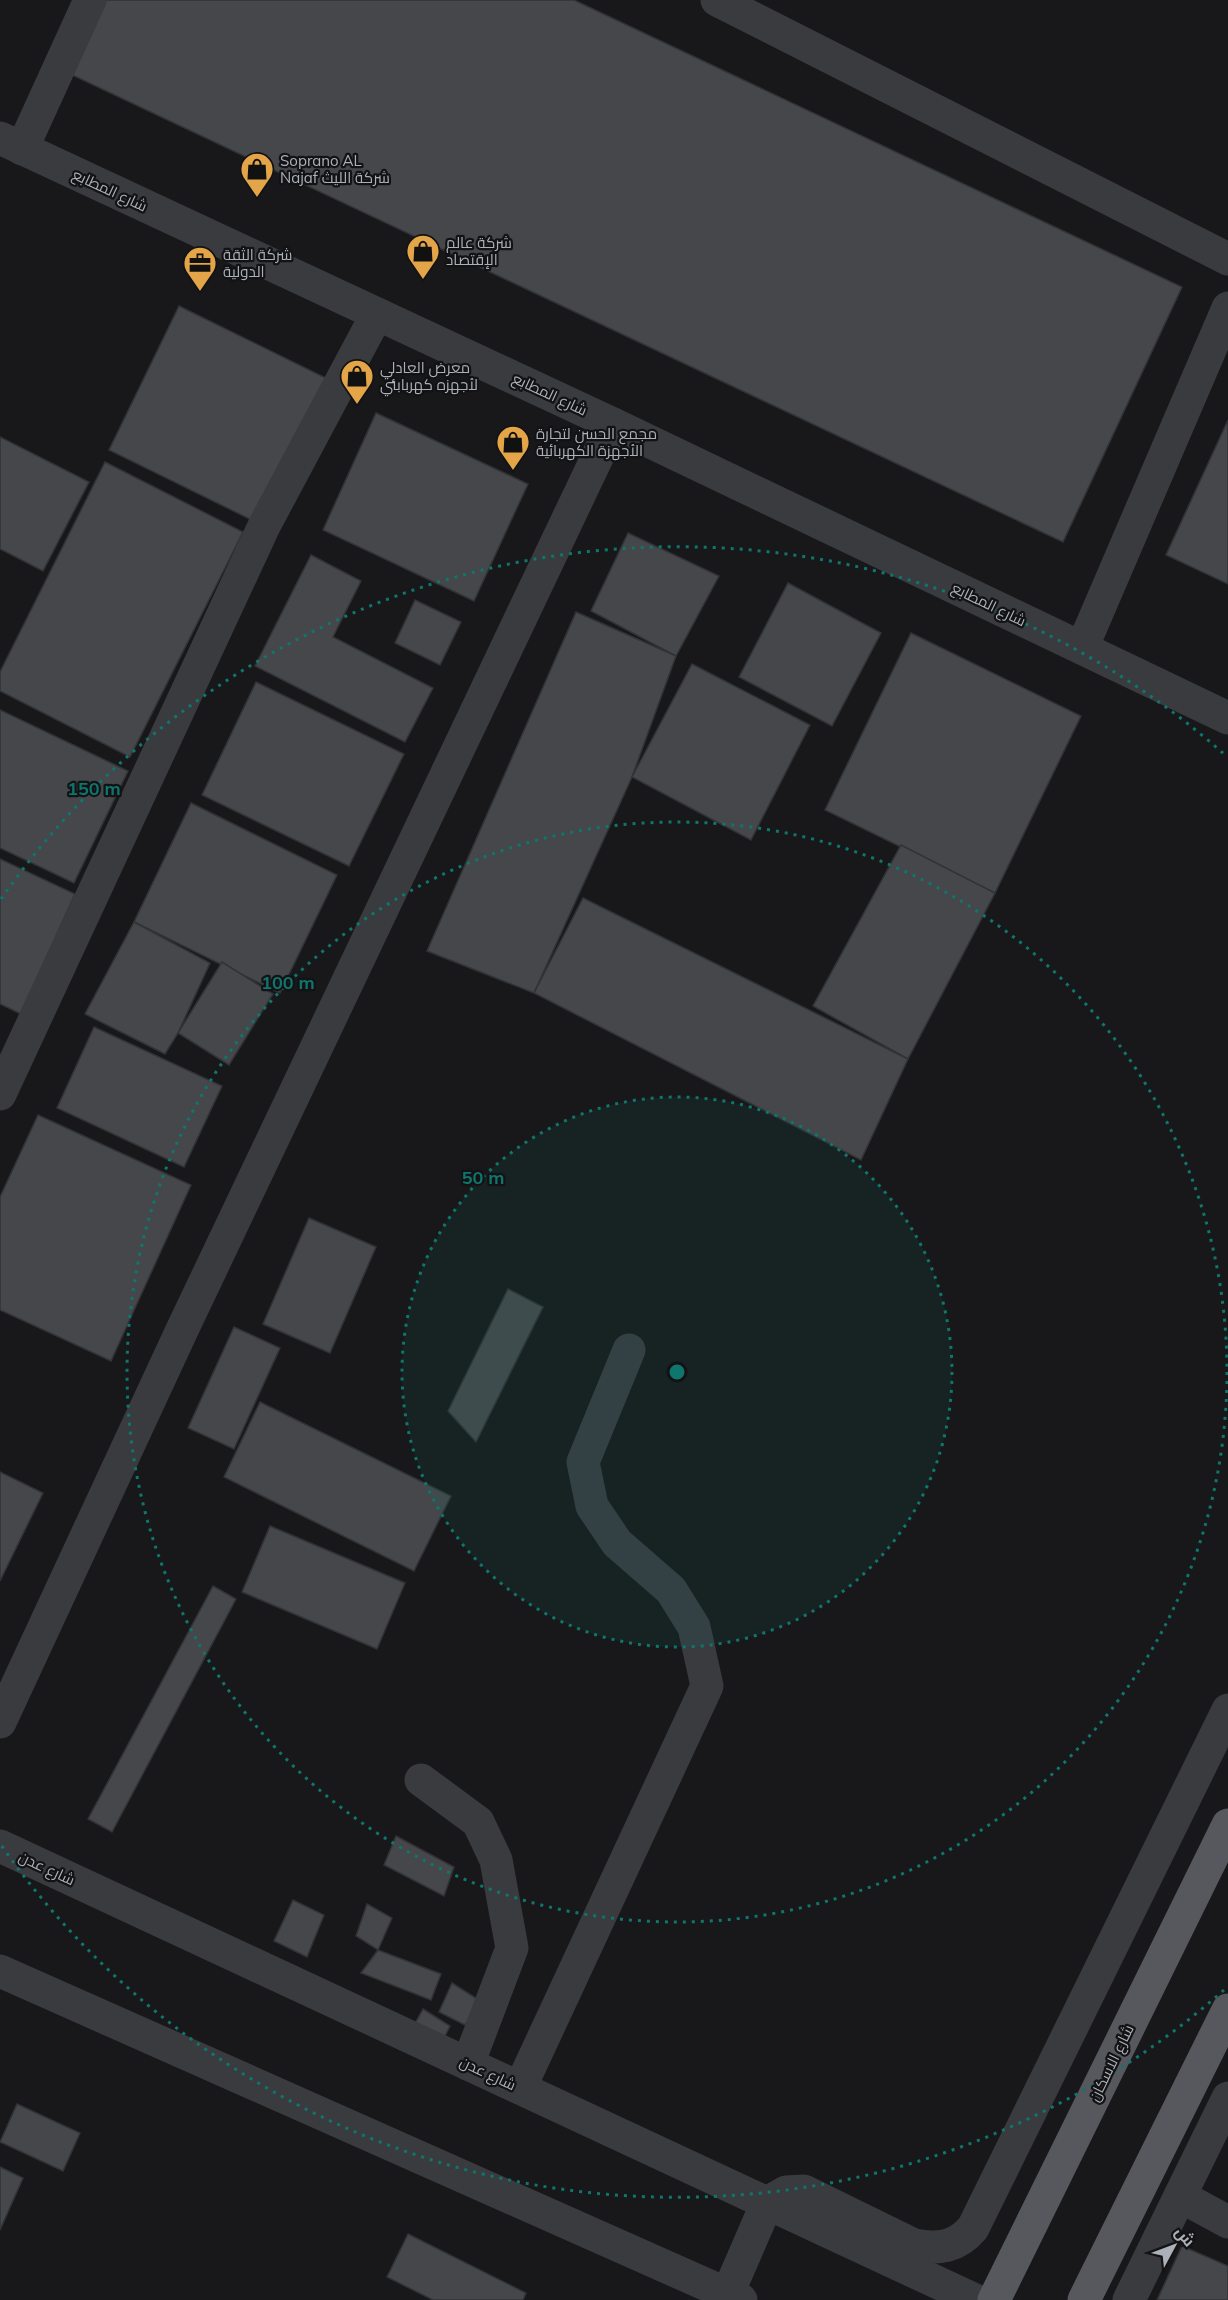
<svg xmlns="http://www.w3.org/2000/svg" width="1228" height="2300" font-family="Mulish,Cairo,sans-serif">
  <rect width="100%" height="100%" fill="#18181a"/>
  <g fill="#45474a" stroke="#323336" stroke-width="1.5">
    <polygon points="105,0 574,0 1182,287 1063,542 70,74"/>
    <polygon points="179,306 334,382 264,526 109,450"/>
    <polygon points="376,413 528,484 474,601 323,530"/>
    <polygon points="1228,420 1228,584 1166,555"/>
    <polygon points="0,437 89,482 43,571 0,549"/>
    <polygon points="105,462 243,532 130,757 0,691 0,672"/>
    <polygon points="628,533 719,576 676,656 591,611"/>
    <polygon points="311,555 361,581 333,637 433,688 405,742 255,666"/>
    <polygon points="788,583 881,633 832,726 739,677"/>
    <polygon points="415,600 461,622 440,665 395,643"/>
    <polygon points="576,612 676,656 632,777 534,993 427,951"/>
    <polygon points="911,633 1081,716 995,893 825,810"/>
    <polygon points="692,664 810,725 751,840 632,777"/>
    <polygon points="256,682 404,754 349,866 202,795"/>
    <polygon points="0,710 128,771 74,883 0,848"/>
    <polygon points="191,803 337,875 280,993 134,922"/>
    <polygon points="901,845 995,893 908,1059 813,1006"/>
    <polygon points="0,859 75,894 21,1014 0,1004"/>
    <polygon points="583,898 908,1059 861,1160 534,993"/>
    <polygon points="134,922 210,963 178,1033 165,1054 85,1014"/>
    <polygon points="222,962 273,994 229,1065 178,1033"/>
    <polygon points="94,1027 222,1086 184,1167 57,1108"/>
    <polygon points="38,1115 191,1185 111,1361 0,1310 0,1197"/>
    <polygon points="309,1218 376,1247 330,1353 263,1324"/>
    <polygon points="508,1289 543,1307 476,1442 448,1411"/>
    <polygon points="234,1327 280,1348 234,1449 188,1428"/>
    <polygon points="260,1402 451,1496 414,1571 224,1477"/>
    <polygon points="0,1472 43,1493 0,1581"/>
    <polygon points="270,1526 405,1583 377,1649 242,1592"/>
    <polygon points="213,1586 236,1599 112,1832 88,1819"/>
    <polygon points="396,1836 454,1867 444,1896 384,1865"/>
    <polygon points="293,1900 324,1915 307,1957 274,1941"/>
    <polygon points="367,1904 392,1918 378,1950 356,1936"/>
    <polygon points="378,1950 441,1974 431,2000 361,1973"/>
    <polygon points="452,1983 482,2002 465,2025 439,2012"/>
    <polygon points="423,2009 450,2026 442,2042 412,2029"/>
    <polygon points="17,2104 80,2133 63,2171 0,2142"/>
    <polygon points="0,2167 23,2178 0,2230"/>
    <polygon points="408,2234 526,2293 523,2300 433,2300 387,2277"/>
    <polygon points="1182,2246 1228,2266 1228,2300 1157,2300"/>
  </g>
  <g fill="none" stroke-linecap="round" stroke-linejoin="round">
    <g stroke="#3a3b3f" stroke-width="33">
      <polyline points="717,0 1228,259"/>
      <polyline points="0,138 613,424 1228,718"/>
      <polyline points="22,149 90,0"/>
      <polyline points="1082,648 1228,308"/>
      <polyline points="0,1094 264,526 377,314"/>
      <polyline points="0,1722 182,1330 613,424"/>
      <polyline points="421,1780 478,1822 496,1860 512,1948 468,2064"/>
      <polyline points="0,1846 975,2300"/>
      <polyline points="0,1971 741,2300"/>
      <polyline points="520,2088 707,1686 694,1627 671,1590 617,1543 592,1506 583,1462 629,1350"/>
      <polyline points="1180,2196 1228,2222"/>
      <path d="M 725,2300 L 767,2203 L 786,2192 L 804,2191 L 914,2245 C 938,2250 957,2247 973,2228 L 1228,1710"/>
      <polyline points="1129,2300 1228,2098"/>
    </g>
    <g stroke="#56585e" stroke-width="33">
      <polyline points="994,2300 1228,1825"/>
      <polyline points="1084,2300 1228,2010"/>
    </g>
  </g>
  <circle cx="677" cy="1372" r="275" fill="#0f766e" fill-opacity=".12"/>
  <g fill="none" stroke="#0f766e" stroke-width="3" stroke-dasharray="3 6">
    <circle cx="677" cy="1372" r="275"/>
    <circle cx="677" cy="1372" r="550"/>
    <path d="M1224 1990A825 825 0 0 1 1 1845M1 899A825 825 0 0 1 1224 754"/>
  </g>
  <defs>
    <symbol id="shop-pin" viewBox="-11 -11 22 30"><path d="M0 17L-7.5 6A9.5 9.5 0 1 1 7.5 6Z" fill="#e3a547" stroke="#131315"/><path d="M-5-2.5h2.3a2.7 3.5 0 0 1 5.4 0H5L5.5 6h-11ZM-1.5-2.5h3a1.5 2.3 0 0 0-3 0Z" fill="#111"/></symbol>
    <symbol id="office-pin" viewBox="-11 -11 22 30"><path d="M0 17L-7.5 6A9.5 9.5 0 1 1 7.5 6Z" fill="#e3a547" stroke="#131315"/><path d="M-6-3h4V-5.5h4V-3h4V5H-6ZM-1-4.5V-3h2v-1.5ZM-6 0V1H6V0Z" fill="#111"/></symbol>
  </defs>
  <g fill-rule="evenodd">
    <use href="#shop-pin" x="238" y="150" width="38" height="52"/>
    <use href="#shop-pin" x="404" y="232" width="38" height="52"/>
    <use href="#office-pin" x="181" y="244" width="38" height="52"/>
    <use href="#shop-pin" x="338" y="357" width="38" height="52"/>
    <use href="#shop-pin" x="494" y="423" width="38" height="52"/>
  </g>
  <g text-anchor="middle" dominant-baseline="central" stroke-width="4.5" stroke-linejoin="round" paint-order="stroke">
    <g font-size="15" fill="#acb1b9" stroke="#131315" text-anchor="start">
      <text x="280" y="160">Soprano AL<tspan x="280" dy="17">Najaf شركة الليث</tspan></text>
      <text x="446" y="242">شركة عالم<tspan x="446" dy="17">الإقتصاد</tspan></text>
      <text x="223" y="254">شركة الثقة<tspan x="223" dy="17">الدولية</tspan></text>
      <text x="380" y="367">معرض العادلي<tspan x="380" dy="17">لأجهزه كهربابئي</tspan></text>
      <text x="536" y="433">مجمع الحسن لتجارة<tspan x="536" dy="17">الأجهزة الكهربائية</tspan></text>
    </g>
    <g font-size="15" fill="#acb1b9" stroke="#131315">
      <text transform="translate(110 190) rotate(25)">شارع المطابع</text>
      <text transform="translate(550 394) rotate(25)">شارع المطابع</text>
      <text transform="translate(989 604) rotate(26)">شارع المطابع</text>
      <text transform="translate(47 1868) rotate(25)">شارع عدن</text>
      <text transform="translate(1111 2063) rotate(-64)">شارع الاسكان</text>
      <text transform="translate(488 2073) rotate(25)">شارع عدن</text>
    </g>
  </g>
  <circle cx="677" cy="1372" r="9" fill="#0f766e" stroke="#131315" stroke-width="3"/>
  <g font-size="18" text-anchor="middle" font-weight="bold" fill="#0f766e" stroke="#131315" stroke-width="4.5" stroke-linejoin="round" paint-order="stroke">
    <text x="94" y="795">150 m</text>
    <text x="288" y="989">100 m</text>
    <text x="483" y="1184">50 m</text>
  </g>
  <g transform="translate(1174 2246) rotate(49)" stroke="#131315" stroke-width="4.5" paint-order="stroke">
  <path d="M0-4.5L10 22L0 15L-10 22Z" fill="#acb1b9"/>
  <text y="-9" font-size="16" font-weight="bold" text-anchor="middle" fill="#acb1b9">ش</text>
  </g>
</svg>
